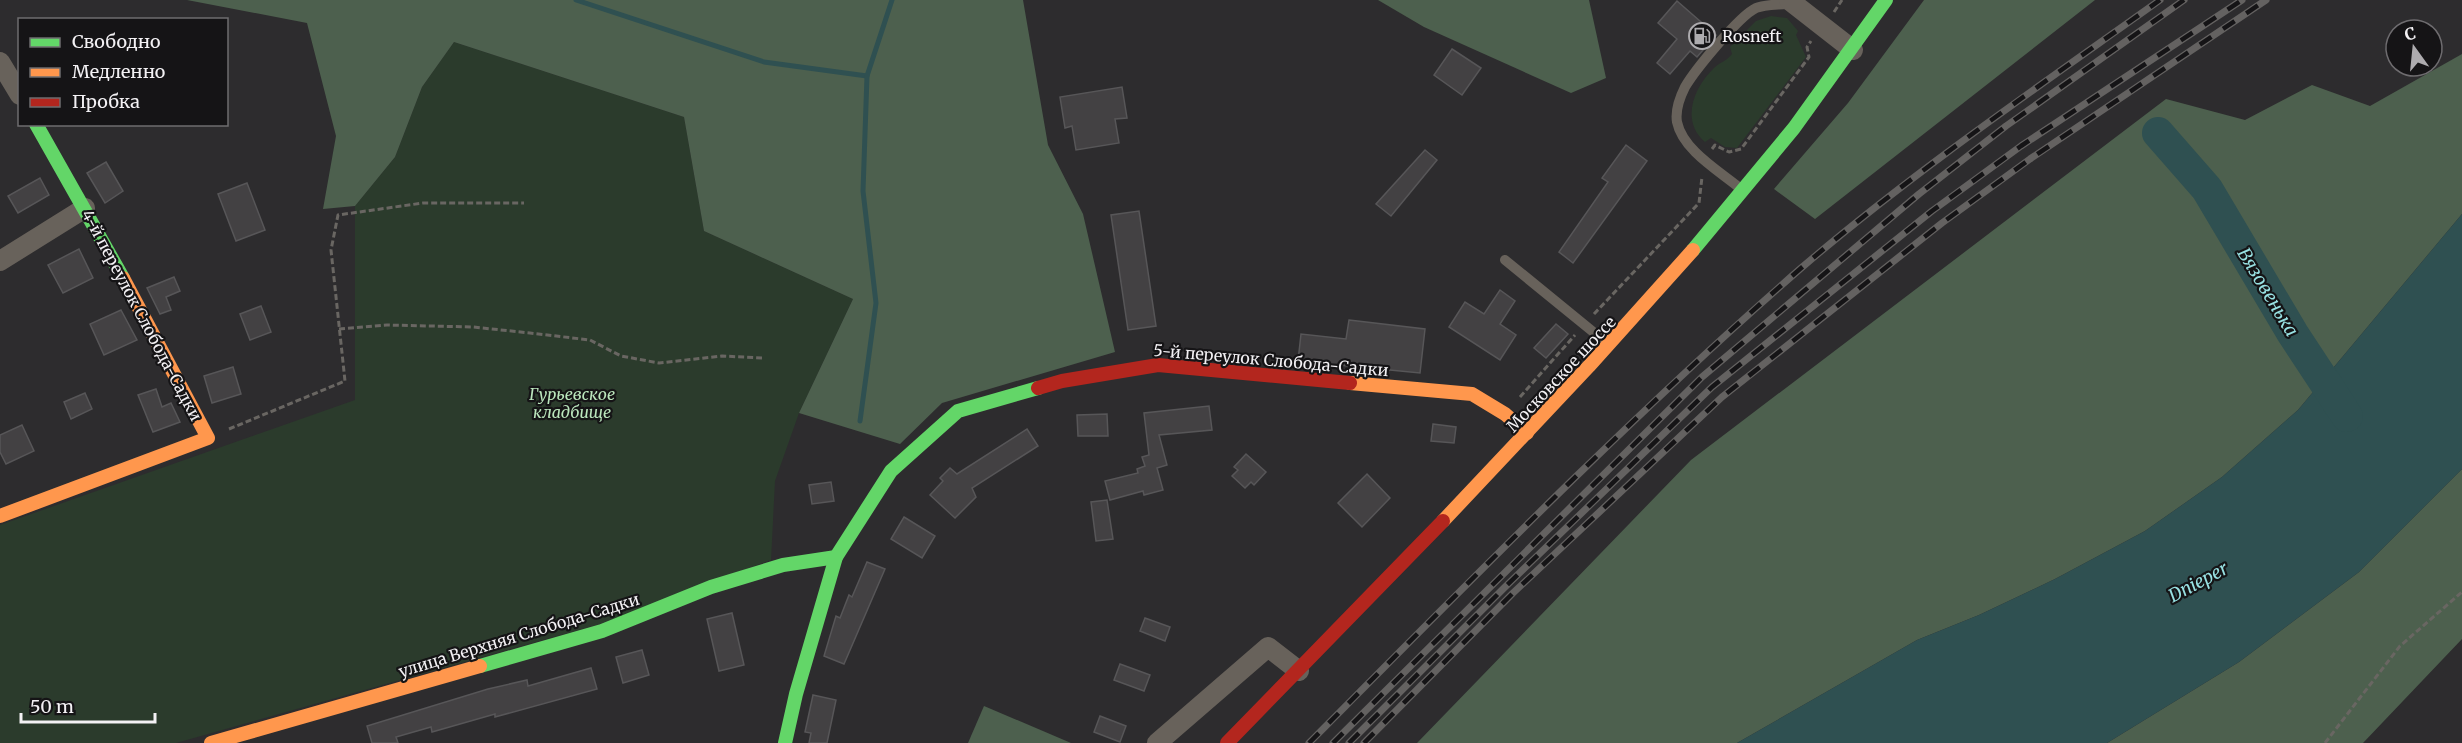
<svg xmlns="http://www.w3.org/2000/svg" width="2462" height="743" font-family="Merriweather,serif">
  <rect width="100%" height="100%" fill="#2d2c2e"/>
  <g fill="#2b3b2c">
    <path d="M 1771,16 L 1787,18 L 1798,31 L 1796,35 L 1806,57 L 1737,148 L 1725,147 L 1711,138 L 1705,142 C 1680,121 1694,87 1714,68 C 1720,62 1727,61 1732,54 L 1730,47 L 1756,21 Z"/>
    <polygon points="454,42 684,117 704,231 853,299 799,413 775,481 771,560 600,624 176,743 0,743 0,525 355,400 355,206 395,157 422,87"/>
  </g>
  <g fill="#4d604e">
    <polygon points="187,0 1023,0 1048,145 1083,214 1115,352 942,403 900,444 799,413 853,299 704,231 684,117 454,42 422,87 395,157 355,206 323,209 336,136 307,23"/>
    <polygon points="1378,0 1589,0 1606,78 1571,93 1424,27"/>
    <polygon points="1924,0 2095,0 1815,219 1774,189 1848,103"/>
    <polygon points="2462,54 2462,214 2298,410 2222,477 2145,531 2055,579 1979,615 1917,640 1737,743 1417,743 1691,460 2166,99 2245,120 2312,85 2370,106"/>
    <polygon points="2462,469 2462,639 2363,743 2107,743 2239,662 2359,572"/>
    <polygon points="984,706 1071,743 968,743"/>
  </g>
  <polygon fill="#2f5051" points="2462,214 2462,469 2359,572 2239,662 2107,743 1737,743 1917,640 1979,615 2055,579 2145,531 2222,477 2298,410"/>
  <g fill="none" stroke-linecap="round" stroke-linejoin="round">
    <g stroke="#2f5051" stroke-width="5">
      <polyline points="576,0 764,62 867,76"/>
      <polyline points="860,421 876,303 863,191 867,76 892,0"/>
    </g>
    <polyline stroke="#2f5051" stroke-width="32" points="2158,133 2207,189 2293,334 2347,416"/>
  </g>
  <g fill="#434143" stroke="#575658" stroke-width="1.5">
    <polygon points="1677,1 1716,35 1697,57 1690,51 1670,74 1657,63 1677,39 1658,23"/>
    <polygon points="1452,49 1481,68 1462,95 1434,75"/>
    <polygon points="1122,87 1127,118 1115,119 1119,143 1076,150 1072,126 1065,128 1060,97"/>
    <polygon points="1626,145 1647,161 1573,263 1559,252 1608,182 1602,178"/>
    <polygon points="1425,150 1437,160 1391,216 1376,204"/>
    <polygon points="106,162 123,191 105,203 87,173"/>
    <polygon points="40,178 49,195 18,213 8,196"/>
    <polygon points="247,183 265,230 236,241 218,194"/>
    <polygon points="1139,211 1156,326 1128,330 1111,215"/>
    <polygon points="79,249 93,278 63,293 48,265"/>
    <polygon points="174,277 180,291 166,297 171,310 160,314 147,288"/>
    <polygon points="1500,290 1515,301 1500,324 1516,335 1500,360 1449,327 1465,302 1484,314"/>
    <polygon points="261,306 271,332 250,340 240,314"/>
    <polygon points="121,310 137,340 104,355 90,324"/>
    <polygon points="1349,320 1425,329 1420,373 1298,361 1301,334 1346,339"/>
    <polygon points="1556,324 1568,334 1546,358 1534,348"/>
    <polygon points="233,367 241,394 212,403 204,376"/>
    <polygon points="156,389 162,407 171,403 180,422 153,432 138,395"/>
    <polygon points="85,393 92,409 71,419 64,402"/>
    <polygon points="1209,406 1212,430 1159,435 1167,465 1157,468 1163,490 1144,495 1143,491 1110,500 1105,481 1138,473 1137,469 1145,466 1142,457 1149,455 1144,413"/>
    <polygon points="1107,414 1108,436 1078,436 1077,415"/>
    <polygon points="1433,424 1456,427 1454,443 1431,441"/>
    <polygon points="22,425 34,451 6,464 0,452 0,435"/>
    <polygon points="1027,429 1038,446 972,488 976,497 955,518 930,495 943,481 940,478 950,468 957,474"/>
    <polygon points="1246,454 1266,472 1254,485 1251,482 1245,488 1232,476 1238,470 1234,467"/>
    <polygon points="1367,474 1390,498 1362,527 1338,503"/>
    <polygon points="831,482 834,501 812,504 809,485"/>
    <polygon points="1107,500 1113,539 1096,541 1091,502"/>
    <polygon points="904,517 935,536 922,558 891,539"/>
    <polygon points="867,562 885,569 844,664 824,656 836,616 840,618 849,595 852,597"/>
    <polygon points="732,613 744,665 719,671 707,619"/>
    <polygon points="1145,618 1170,627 1165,641 1140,631"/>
    <polygon points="642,650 649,675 623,683 616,657"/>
    <polygon points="1120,664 1150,675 1144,691 1114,680"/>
    <polygon points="591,668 597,689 495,717 495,714 432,732 431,727 396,737 398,743 372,743 367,726 488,689 527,680 528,686"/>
    <polygon points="813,695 836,700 827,743 809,743 811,733 805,732"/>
    <polygon points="1100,716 1126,726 1120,742 1094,732"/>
  </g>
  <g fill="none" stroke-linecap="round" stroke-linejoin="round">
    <g stroke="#696662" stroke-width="3" stroke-dasharray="6 3" stroke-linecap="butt">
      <polyline points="1834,12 1842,0"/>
      <polyline points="1712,149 1715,145 1729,152 1741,149 1809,57 1807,47 1811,41"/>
      <polyline points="1594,314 1699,203 1702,177"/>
      <polyline points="339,329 387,325 473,327 530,333 590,340 621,356 659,363 722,356 762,358"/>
      <polyline points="1520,397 1575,335"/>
      <polyline points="229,429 345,381 331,250 338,215 423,203 524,203"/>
      <polyline points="2325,743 2400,646 2462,592"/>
    </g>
    <g stroke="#68625b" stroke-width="10">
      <path d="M 1742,190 C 1721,172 1683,151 1677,122 C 1675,110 1680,97 1685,87 C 1695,70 1739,16 1756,8 C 1765,4 1782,5 1792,3"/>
      <polyline points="1505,260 1608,344"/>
    </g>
    <g stroke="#68625b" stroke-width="20">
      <polyline points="1789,0 1853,50"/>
      <polyline points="0,62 20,95"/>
      <polyline points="0,261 85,208"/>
      <polyline points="1157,743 1268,647 1299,671"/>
    </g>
    <g stroke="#63d668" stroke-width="14">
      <polyline points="36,124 123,278"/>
      <polyline points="1693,250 1794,128 1886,0"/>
      <polyline points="480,666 602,631 711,587 783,565 836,557"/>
      <polyline points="785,743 796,694 836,557 891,471 958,411 1038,388"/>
    </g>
    <g stroke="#ff974d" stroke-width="14">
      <polyline points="1350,383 1472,394 1505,414 1527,433"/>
      <polyline points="0,516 208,438 123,278"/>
      <polyline points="1443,521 1589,366 1693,250"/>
      <polyline points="211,743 480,666"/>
    </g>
    <g stroke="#b3261e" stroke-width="14">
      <polyline points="1038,388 1062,381 1158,365 1350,383"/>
      <polyline points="1227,743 1443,521"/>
    </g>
    <defs>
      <g id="rail">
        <path d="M 1309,743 C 1469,582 1629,418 1800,269 C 1913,172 2038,87 2160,0"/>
        <polyline points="1333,743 1702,377 1919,194 2006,126 2184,0"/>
        <polyline points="1349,743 1504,588 1712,387 1932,211 2021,146 2242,0"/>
        <polyline points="1364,743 1513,593 1722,397 1942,223 2030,159 2266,0"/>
      </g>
    </defs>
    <use href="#rail" stroke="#646261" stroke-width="7"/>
    <use href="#rail" stroke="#151416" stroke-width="4.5" stroke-dasharray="14" stroke-linecap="butt"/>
  </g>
  <defs>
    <symbol id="fuel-ring" viewBox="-11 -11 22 22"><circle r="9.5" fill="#151416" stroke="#aeacaf" stroke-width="1.5"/><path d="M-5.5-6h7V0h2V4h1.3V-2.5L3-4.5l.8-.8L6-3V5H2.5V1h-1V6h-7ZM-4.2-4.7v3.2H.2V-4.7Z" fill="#aeacaf"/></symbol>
  </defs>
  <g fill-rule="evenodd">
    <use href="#fuel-ring" x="1687" y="21" width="30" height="30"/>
  </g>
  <g text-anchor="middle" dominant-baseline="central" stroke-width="4.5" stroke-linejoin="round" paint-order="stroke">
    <g font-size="16" fill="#f3f1f4" stroke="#151416" text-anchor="start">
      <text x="1722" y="36">Rosneft</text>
    </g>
    <g font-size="16" fill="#f3f1f4" stroke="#151416">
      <text transform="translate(142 315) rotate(62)">4-й переулок Слобода-Садки</text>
      <text transform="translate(1271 360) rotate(5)">5-й переулок Слобода-Садки</text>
      <text transform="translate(1561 374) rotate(-47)">Московское шоссе</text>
      <text transform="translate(519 635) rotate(-17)">улица Верхняя Слобода-Садки</text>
    </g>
    <g font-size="16" font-style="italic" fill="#bbe6bd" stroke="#151416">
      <text x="572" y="394">Гурьевское<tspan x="572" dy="18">кладбище</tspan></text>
    </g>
    <g font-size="18" font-style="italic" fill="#98e1e2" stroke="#151416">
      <text transform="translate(2268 292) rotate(59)">Вязовенька</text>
      <text transform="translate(2198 582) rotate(-28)">Dnieper</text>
    </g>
  </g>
  <rect x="18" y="18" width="210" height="108" fill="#151416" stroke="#6e6c6f" stroke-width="1.5"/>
  <rect x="30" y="38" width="30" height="9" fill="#63d668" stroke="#6e6c6f" stroke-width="1.5"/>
  <text x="72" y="48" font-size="18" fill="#f3f1f4">Свободно</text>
  <rect x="30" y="68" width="30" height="9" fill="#ff974d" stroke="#6e6c6f" stroke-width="1.5"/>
  <text x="72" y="78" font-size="18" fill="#f3f1f4">Медленно</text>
  <rect x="30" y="98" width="30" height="9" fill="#b3261e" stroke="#6e6c6f" stroke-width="1.5"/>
  <text x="72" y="108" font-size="18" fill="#f3f1f4">Пробка</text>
  <g transform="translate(2414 48) rotate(345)"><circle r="28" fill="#151416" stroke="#6e6c6f" stroke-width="1.5"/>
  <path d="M0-4.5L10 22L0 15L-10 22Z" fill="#aeacaf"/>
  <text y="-9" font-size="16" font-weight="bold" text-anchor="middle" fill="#f3f1f4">С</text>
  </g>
  <path d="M21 713v9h134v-9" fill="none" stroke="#f3f1f4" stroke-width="3"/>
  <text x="30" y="713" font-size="18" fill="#f3f1f4" stroke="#151416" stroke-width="4.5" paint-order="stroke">50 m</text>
</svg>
